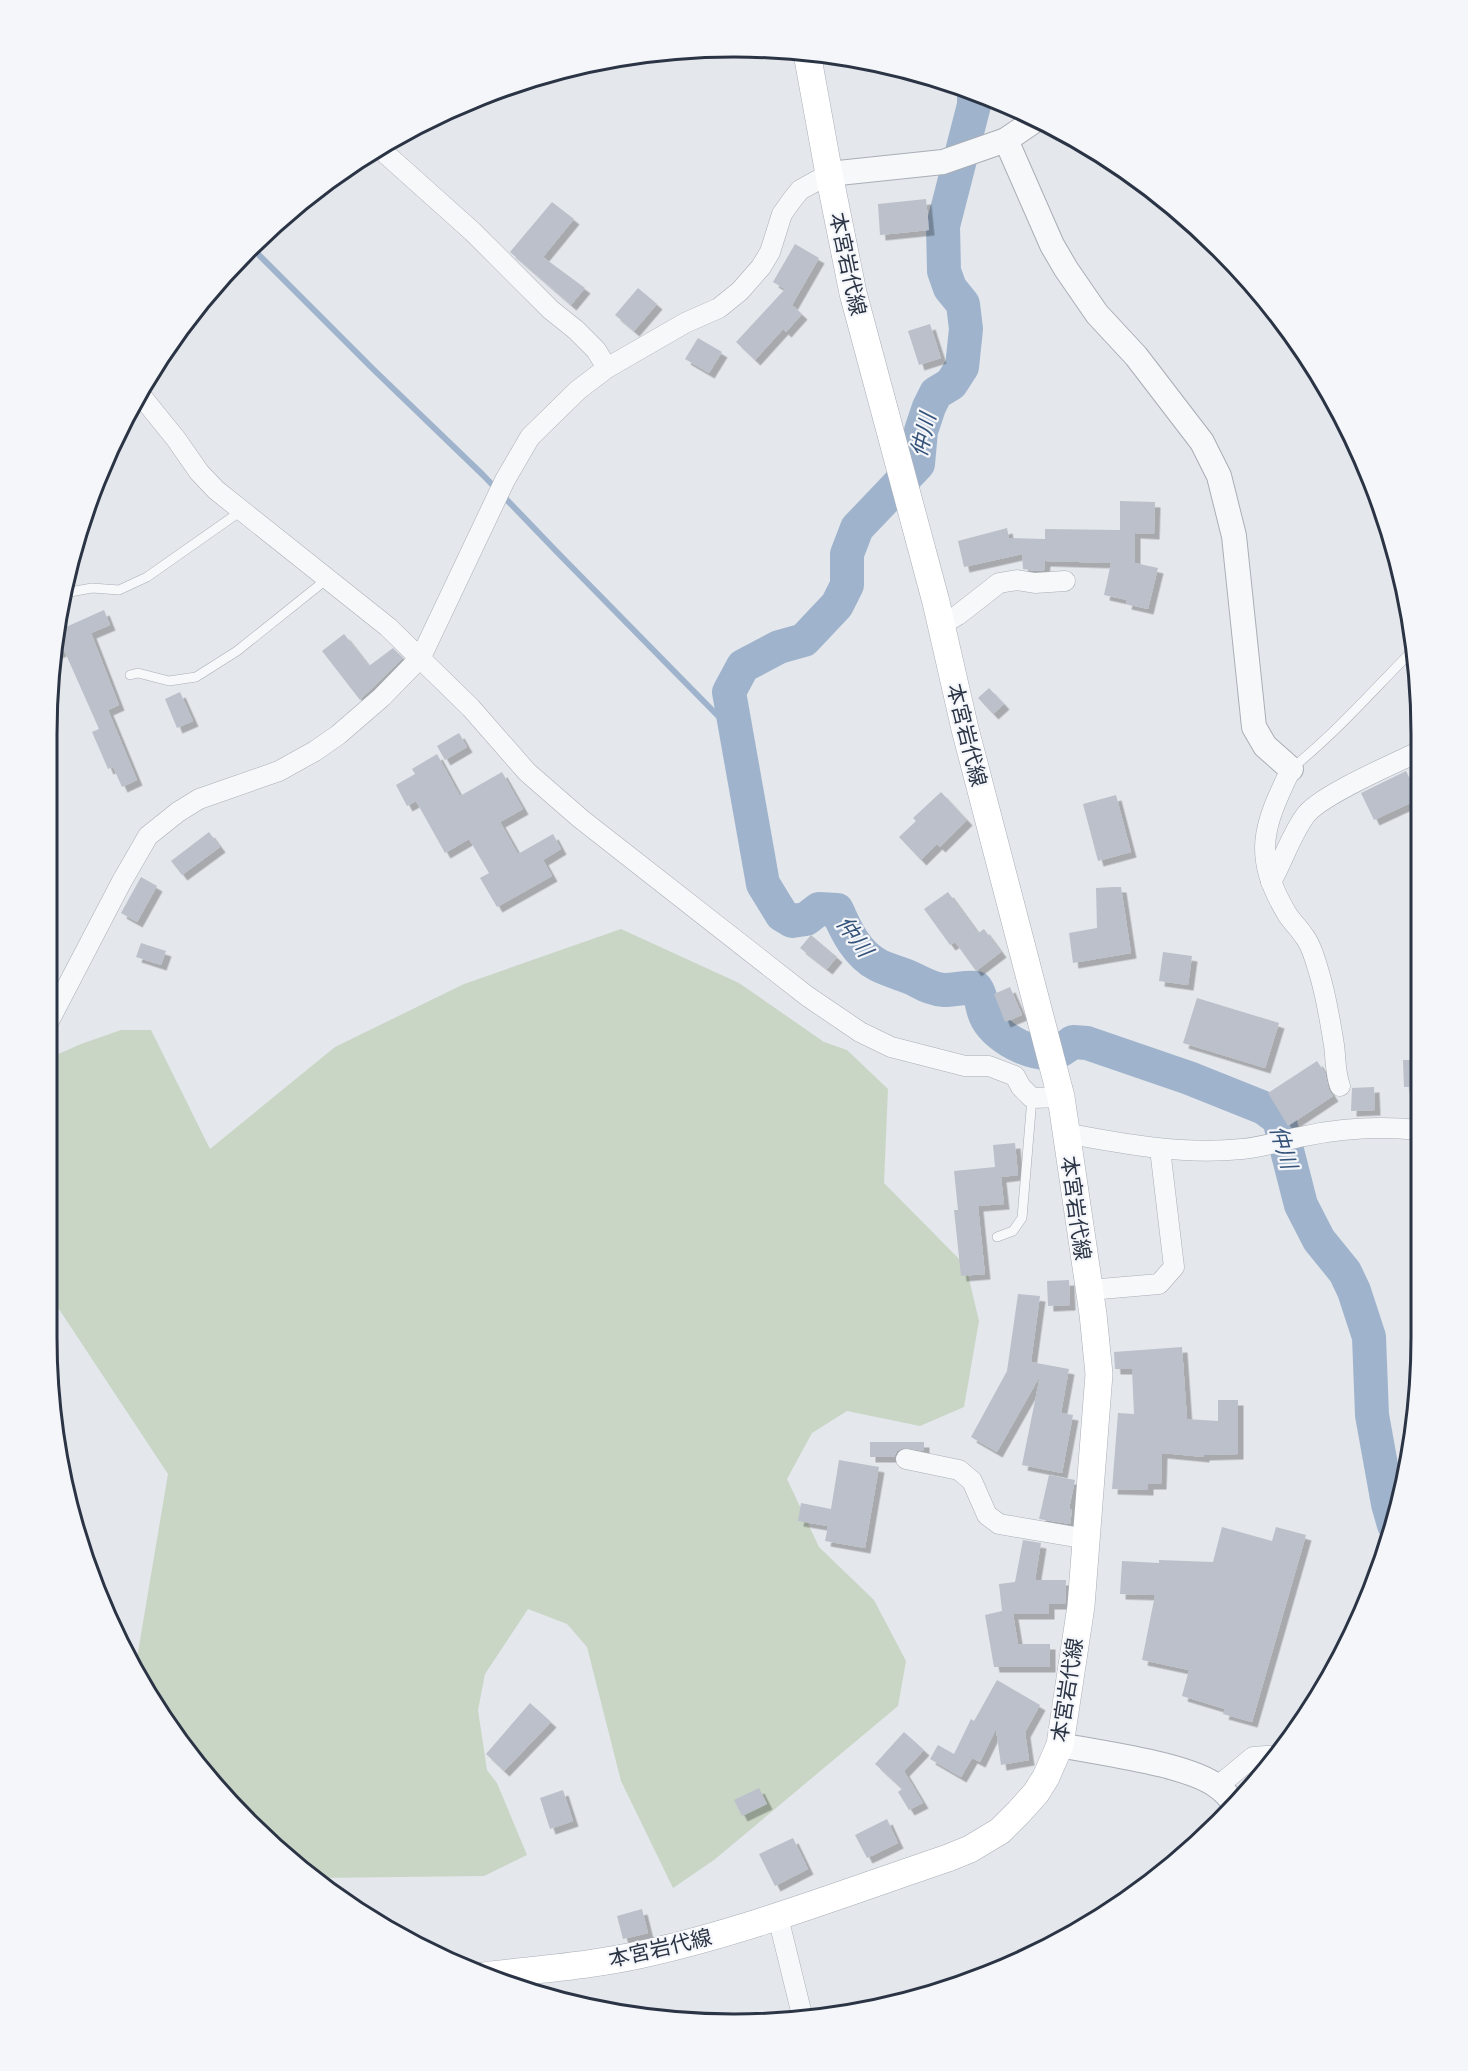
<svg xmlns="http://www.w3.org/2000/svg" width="1468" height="2071" font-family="'PT Sans','Noto Sans JP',sans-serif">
  <defs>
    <filter id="shadow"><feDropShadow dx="5.5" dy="5.5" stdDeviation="0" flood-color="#0004"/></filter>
  </defs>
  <rect width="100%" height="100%" fill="#e4e7ec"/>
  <polygon fill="#c9d6c5" points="621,929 739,983 824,1042 847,1050 888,1089 884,1183 966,1266 979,1321 964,1407 920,1426 847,1411 812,1433 787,1479 819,1547 874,1600 906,1661 898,1706 714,1860 673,1888 621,1781 587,1647 567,1624 528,1609 485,1674 478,1710 487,1770 497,1783 527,1855 484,1876 314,1878 281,1854 162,1719 142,1680 137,1658 168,1474 47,1291 47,1059 81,1044 121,1030 151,1030 210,1149 335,1047 464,984"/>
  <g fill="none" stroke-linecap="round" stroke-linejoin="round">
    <polyline stroke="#9fb4cc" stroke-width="6" points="252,248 374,370 483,475 557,552 724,722 729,692"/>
    <path stroke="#9fb4cc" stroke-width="34" d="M 974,93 L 974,105 L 943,226 L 944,271 L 950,288 L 963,304 L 966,329 L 962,367 L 951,384 L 936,393 L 929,407 L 921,431 L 918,464 L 857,528 L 847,554 L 847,585 L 837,605 L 804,640 L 779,647 L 743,666 L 729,692 L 763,884 L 782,915 L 792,921 L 806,919 L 819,909 L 837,910 C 846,931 857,954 878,965 C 888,970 899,973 909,977 C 921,982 930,989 944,990 C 955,990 964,987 976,988 C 983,998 981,1009 987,1019 C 999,1040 1038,1060 1061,1050 C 1065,1048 1070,1044 1073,1042 L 1087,1043 L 1189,1078 L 1264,1108 L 1279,1119 L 1301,1205 L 1319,1240 L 1345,1272 L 1354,1291 L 1369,1337 L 1372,1415 L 1388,1504 L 1394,1525"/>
  </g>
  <g fill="#bbc0ca" filter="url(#shadow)">
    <polygon points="926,199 929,230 880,235 878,204"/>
    <polygon points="552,202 574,219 543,257 585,288 571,305 510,252"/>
    <polygon points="795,244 819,258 792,305 802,314 786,332 783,329 755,360 736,342 785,289 773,282"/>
    <polygon points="638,288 657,304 634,331 615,315"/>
    <polygon points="930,324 941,358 919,365 908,331"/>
    <polygon points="698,338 722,352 709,373 685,359"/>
    <polygon points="1120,501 1155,502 1154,534 1135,533 1135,563 1158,568 1148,609 1126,604 1127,600 1104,595 1111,563 1045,561 1044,570 1036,571 1023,569 1022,554 964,567 958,541 1007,528 1009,538 1045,539 1045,529 1120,530"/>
    <polygon points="104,610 110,625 91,633 119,705 108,710 137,780 122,787 113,767 108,769 92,732 99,729 64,650 54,654 57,631"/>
    <polygon points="344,634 369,666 393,648 403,658 360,700 322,651"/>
    <polygon points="989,688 1004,704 993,714 978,698"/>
    <polygon points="180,692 193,721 177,728 165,699"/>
    <polygon points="459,733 467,747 445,760 437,746"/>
    <polygon points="437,754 460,796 502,772 523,809 500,822 518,854 553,834 561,849 543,860 552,876 497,907 480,878 489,873 469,839 445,853 416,801 407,806 396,785 415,774 412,769"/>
    <polygon points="1406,771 1416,791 1417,800 1374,820 1361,793"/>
    <polygon points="941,792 967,820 940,847 937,844 921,860 899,837 916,821 913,818"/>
    <polygon points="1116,795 1131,852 1098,861 1083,804"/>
    <polygon points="209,832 220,847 182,875 171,861"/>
    <polygon points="141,877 157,886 137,922 121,913"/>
    <polygon points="1114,887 1121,887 1131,953 1073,963 1069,933 1097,928 1096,888"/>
    <polygon points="948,892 978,933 984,929 1001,952 976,971 955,942 950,945 924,909"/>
    <polygon points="811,935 837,957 827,969 800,948"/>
    <polygon points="141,943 166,951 161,965 136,957"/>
    <polygon points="1163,952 1192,956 1188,985 1159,981"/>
    <polygon points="1010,987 1022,1015 1005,1022 994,994"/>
    <polygon points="1197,998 1279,1023 1265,1068 1183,1043"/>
    <polygon points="1403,1060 1418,1060 1418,1087 1404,1087"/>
    <polygon points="1317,1061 1325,1073 1329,1090 1333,1096 1288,1126 1268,1093"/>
    <polygon points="1374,1087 1375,1110 1351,1111 1352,1088"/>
    <polygon points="1015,1143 1018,1175 1001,1177 1004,1204 978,1206 985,1274 961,1276 954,1210 958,1210 954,1171 995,1167 993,1145"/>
    <polygon points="1069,1280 1070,1305 1048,1306 1047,1281"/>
    <polygon points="1018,1294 1040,1296 1031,1362 1069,1369 1061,1413 1073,1415 1062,1473 1022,1465 1040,1376 997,1452 971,1437 1007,1371"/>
    <polygon points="1182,1347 1187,1419 1218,1421 1218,1400 1238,1400 1238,1454 1204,1455 1204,1457 1162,1453 1161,1484 1148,1484 1148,1490 1112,1489 1118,1413 1134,1414 1132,1369 1115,1369 1114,1352"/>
    <polygon points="870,1442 924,1442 924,1451 903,1448 897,1451 894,1457 870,1457"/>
    <polygon points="839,1460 879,1467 865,1548 825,1541 828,1526 798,1521 801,1503 831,1509"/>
    <polygon points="1049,1475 1075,1480 1069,1509 1072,1510 1070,1524 1039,1519"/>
    <polygon points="1222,1527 1272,1541 1276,1527 1306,1535 1252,1722 1223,1714 1225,1709 1182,1696 1189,1670 1142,1660 1155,1595 1120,1594 1122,1561 1159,1563 1159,1560 1213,1562"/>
    <polygon points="1023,1540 1041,1543 1035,1580 1066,1580 1065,1604 1049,1604 1049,1614 1013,1614 1018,1644 1050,1644 1050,1667 994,1667 985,1615 1002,1611 999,1584 1015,1582"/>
    <polygon points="997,1680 1040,1705 1025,1732 1029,1760 1001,1765 996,1729 980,1762 972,1758 961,1777 930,1759 938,1745 954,1754 971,1719 974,1721"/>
    <polygon points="530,1703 551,1722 504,1771 486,1754"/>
    <polygon points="904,1732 924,1750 904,1771 923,1803 909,1810 898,1792 902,1789 875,1764"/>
    <polygon points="759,1788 767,1804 742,1816 734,1800"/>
    <polygon points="563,1790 573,1821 550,1829 540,1798"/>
    <polygon points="887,1819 898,1843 867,1858 855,1835"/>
    <polygon points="793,1838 808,1869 775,1886 759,1854"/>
    <polygon points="642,1909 648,1933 623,1939 617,1916"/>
  </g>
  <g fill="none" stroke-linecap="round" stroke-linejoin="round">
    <defs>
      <g id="service">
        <polyline points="70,592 92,588 119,590 147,577 241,511"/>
        <polyline points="130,675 138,673 169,681 196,677 237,651 327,579"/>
        <path d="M 1291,769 C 1338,731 1374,689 1416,647"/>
        <polyline points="997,1237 1013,1231 1022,1218 1032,1098"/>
      </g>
      <g id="minor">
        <polyline points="380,146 387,155 473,232 551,310 576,330 596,350 607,368"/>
        <polyline points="138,392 176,439 199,472 216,490 388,627 471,708 527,772 581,819 807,996 860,1032 891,1047 965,1066 989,1066 1015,1076 1021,1087 1032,1098 1061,1097"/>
        <polyline points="941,625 958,615 999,583 1017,580 1035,583 1065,581"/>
        <path d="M 1291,769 C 1263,827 1252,855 1287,914 C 1292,922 1299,928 1304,936 C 1311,944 1315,959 1318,969 C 1326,994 1330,1020 1334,1045 C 1336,1059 1335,1073 1340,1086"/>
        <path d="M 1271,882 C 1283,861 1290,837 1305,816 C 1319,796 1391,765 1416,753"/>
        <polyline points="47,1025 122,881 148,836 178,812 199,799 279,771 315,751 338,735 382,697 421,657 505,480 530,437 578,390 607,368 685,323 719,308 740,291 761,267 770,252 782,214 792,200 800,190 829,174"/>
        <path d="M 1065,1133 C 1123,1144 1182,1155 1242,1149 C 1264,1147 1284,1140 1305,1136 C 1343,1128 1379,1126 1419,1130"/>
        <polyline points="1089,1290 1159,1284 1174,1267 1160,1149"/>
        <polyline points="906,1459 959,1470 972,1481 987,1515 999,1524 1087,1539"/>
        <polyline points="1218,1786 1253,1757 1279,1755"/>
        <polyline points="778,1917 803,2019"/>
      </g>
      <g id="tertiary">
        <polyline points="1006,140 1052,245 1066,269 1097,314 1136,356 1202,442 1219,476 1234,536 1254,727 1265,746 1291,769"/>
        <polyline points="829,174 943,162 1006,140 1038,118"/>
        <path d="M 1060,1745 C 1099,1753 1189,1764 1218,1787 C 1224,1791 1230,1798 1234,1804"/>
      </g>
      <path id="secondary" d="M 484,1976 C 537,1969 590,1966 643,1954 C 747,1931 847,1892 948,1858 L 970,1849 L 1000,1831 L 1019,1812 L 1036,1793 L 1046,1777 L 1060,1745 L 1081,1606 L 1099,1374 L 1093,1314 L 1061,1097 L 965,729 L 936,602 L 853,293 L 829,174 L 807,53"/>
    </defs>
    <use href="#service" stroke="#a9aeb7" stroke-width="10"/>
    <use href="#minor" stroke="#a9aeb7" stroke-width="21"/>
    <use href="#tertiary" stroke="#a9aeb7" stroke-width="26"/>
    <use href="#secondary" stroke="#a9aeb7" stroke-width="28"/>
    <use href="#service" stroke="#f7f8fa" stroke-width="9"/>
    <use href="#minor" stroke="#f7f8fa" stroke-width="20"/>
    <use href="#tertiary" stroke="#f7f8fa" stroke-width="24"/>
    <use href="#secondary" stroke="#fff" stroke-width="27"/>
  </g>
  <g text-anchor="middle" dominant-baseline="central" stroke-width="4.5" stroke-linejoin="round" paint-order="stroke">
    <g font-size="21" fill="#2b3445" stroke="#f4f6f9">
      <text transform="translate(848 264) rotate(78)">本宮岩代線</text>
      <text transform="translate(967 735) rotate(76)">本宮岩代線</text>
      <text transform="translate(1076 1208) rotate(82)">本宮岩代線</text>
      <text transform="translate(1067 1690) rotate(-81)">本宮岩代線</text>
      <text transform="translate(660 1948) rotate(-13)">本宮岩代線</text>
    </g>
    <g font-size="22" font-style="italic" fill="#34527a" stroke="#f4f6f9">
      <text transform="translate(923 435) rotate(-77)">仲川</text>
      <text transform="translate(855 936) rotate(54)">仲川</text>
      <text transform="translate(1284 1147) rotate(73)">仲川</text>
    </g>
  </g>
  <path d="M0 0H1468V2071H0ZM734 57H734A677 677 0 0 1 1411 734V1337A677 677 0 0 1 734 2014H734A677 677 0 0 1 57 1337V734A677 677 0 0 1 734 57Z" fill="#f4f6f9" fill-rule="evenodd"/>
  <path fill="none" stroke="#2b3445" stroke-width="3" d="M734 57H734A677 677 0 0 1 1411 734V1337A677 677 0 0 1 734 2014H734A677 677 0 0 1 57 1337V734A677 677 0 0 1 734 57Z"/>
</svg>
